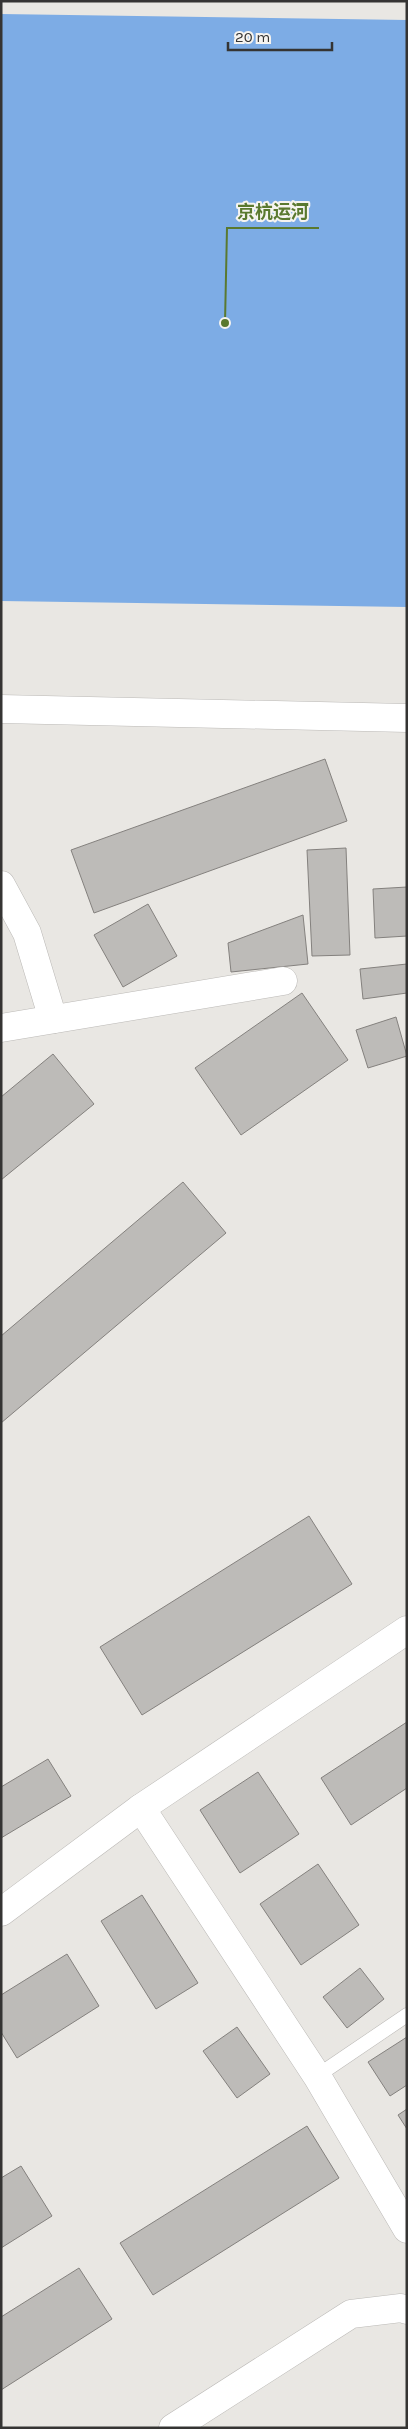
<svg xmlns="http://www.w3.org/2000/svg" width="408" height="2429" font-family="Karla,'Noto Sans SC',sans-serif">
  <rect width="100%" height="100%" fill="#e9e7e3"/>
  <polygon fill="#7dace5" points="1,14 407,20 407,607 1,601"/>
  <g fill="#bdbbb8" stroke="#84817e">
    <polygon points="325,759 347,821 94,913 71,850"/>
    <polygon points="346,848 350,955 312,956 307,850"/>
    <polygon points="407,887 407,936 375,938 373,889"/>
    <polygon points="148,904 177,956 123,987 94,935"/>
    <polygon points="303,915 308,964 231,972 228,943"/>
    <polygon points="407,964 407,993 363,999 360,969"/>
    <polygon points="302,993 348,1060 241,1135 195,1068"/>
    <polygon points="396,1017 407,1056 368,1068 356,1030"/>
    <polygon points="53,1054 94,1104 1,1180 1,1097"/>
    <polygon points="183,1182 226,1233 1,1423 1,1336"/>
    <polygon points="309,1516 352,1584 142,1715 100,1647"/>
    <polygon points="407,1722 407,1788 351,1825 321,1778"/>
    <polygon points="48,1759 71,1796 1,1838 1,1787"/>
    <polygon points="258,1772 299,1834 240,1873 200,1810"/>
    <polygon points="318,1864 359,1925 301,1965 260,1904"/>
    <polygon points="142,1895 198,1983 156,2009 101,1921"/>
    <polygon points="67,1954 99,2006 17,2058 1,2032 1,1995"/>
    <polygon points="360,1968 384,1999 347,2028 323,1997"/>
    <polygon points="237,2027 270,2074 237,2098 203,2051"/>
    <polygon points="407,2037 407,2085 390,2096 368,2062"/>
    <polygon points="407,2109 407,2129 398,2115"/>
    <polygon points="307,2126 339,2178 153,2295 120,2243"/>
    <polygon points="21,2166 52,2216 1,2248 1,2178"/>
    <polygon points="79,2268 112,2319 1,2390 1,2317"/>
  </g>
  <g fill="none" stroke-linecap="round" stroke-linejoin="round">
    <defs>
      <polyline id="lane" points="317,2076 407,2015"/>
      <g id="street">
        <polyline points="1,709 407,718"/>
        <polyline points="1,885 27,933 53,1019"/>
        <polyline points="1,1028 283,981"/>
        <polyline points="141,1808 407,1630"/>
        <polyline points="1,1912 141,1808 317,2076 407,2229"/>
      </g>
      <polyline id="secondary" points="173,2428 351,2314 401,2308 407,2310"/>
    </defs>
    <use href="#lane" stroke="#bbb9b6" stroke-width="15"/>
    <use href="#street" stroke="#bbb9b6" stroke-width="29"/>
    <use href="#secondary" stroke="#bbb9b6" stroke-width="29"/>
    <use href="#lane" stroke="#fff" stroke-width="14"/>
    <use href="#street" stroke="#fff" stroke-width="28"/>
    <use href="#secondary" stroke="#fff" stroke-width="28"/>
  </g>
  <path fill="none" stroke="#5a792f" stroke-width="2" d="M225 323L227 228H319"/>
  <circle fill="#5a792f" stroke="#f6f4f0" stroke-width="2" cx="225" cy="323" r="5"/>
  <g font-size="18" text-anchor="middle" font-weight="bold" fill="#5a792f" stroke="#f6f4f0" stroke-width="4" stroke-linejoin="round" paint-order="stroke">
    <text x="273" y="218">京杭运河</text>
  </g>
  <rect width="408" height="2429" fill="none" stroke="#353433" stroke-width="5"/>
  <path d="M228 42v8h104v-8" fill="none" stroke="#353433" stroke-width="2.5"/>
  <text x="235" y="42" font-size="15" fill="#353433" stroke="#f6f4f0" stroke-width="4" paint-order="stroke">20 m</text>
</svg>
